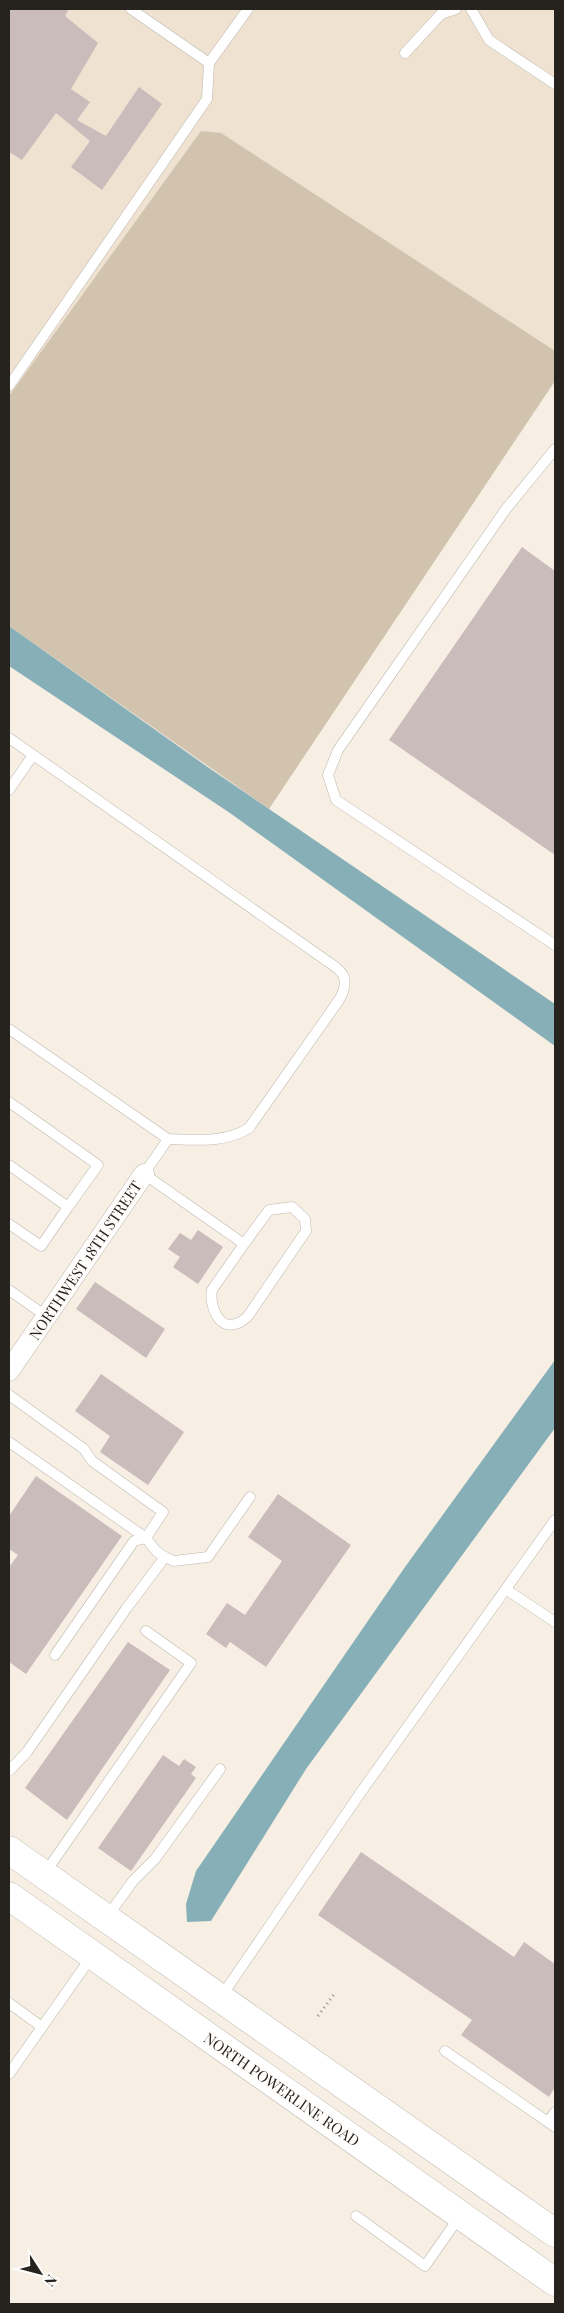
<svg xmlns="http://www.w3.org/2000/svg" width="564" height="2313" font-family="'Playfair Display',serif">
  <rect width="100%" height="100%" fill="#f7efe4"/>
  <polygon fill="#efe2d1" points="9,9 555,9 555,351 201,132 9,396"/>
  <polygon fill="#d2c3af" points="201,131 221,133 555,351 555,381 269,809 9,626 9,396"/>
  <g fill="#86afb7">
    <polygon points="9,626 209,768 555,1004 555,1046 230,813 9,666"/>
    <polygon points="555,1360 555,1428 306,1769 211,1921 187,1922 186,1904 196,1871 405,1567"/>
  </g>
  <g fill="#cabcbb">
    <polygon points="9,9 69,9 65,16 98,43 71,89 90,102 77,120 106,136 139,87 162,104 102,190 71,167 90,141 56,113 22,160 9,152"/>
    <polygon points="522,547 555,571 555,855 389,740"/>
    <polygon points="198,1230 223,1247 198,1284 173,1267 180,1257 168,1249 180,1233 191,1240"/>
    <polygon points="95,1282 165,1329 146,1358 76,1309"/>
    <polygon points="101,1374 184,1432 148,1485 100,1452 110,1436 75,1411"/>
    <polygon points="36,1476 122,1536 26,1674 9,1662 9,1567 18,1555 9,1549 9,1516"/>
    <polygon points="278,1494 351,1545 266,1667 230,1642 226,1648 206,1634 227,1603 245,1615 282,1561 248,1537"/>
    <polygon points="128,1642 170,1670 67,1820 25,1788"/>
    <polygon points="163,1755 179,1766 184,1759 196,1767 191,1774 196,1778 131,1871 98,1848"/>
    <polygon points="361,1852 514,1957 524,1942 555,1964 555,2087 549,2097 461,2035 472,2020 318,1915"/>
  </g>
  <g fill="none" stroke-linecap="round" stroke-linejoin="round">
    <defs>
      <g id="service">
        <polyline points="131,9 209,63 248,9"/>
        <polyline points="471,9 489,40 555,84"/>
        <polyline points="405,53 441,14 456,9"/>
        <polyline points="9,386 207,99 209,63"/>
        <polyline points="555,449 506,509 338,750 328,775 336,800 555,945"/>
        <path d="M 9,738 L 337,968 C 348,977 346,988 339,1000 L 249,1128 C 226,1143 195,1140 168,1139"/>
        <polyline points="9,790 33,755"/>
        <path d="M 9,1029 L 168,1139 L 144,1174 L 244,1244 L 212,1290 C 209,1304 218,1332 238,1323 C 241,1322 245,1319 248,1316 L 306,1231 L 305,1219 L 292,1207 L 269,1210 L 244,1244"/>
        <polyline points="9,1102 98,1165 68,1207"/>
        <polyline points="9,1165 68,1207 41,1246 9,1224"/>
        <polyline points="9,1290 46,1316"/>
        <polyline points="9,1395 84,1449 92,1461 163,1512 146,1538 134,1541 55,1655"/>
        <polyline points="9,1442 146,1538 156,1551 165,1557"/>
        <polyline points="507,1590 555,1622"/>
        <polyline points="9,1771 27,1752 126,1609 165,1557 174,1561 208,1557 250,1497"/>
        <polyline points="45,1873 191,1663 146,1631"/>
        <polyline points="107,1917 133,1881 155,1859 220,1769"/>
        <polyline points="221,1997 361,1792 555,1520"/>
        <polyline points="9,2003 42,2027"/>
        <polyline points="445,2051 548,2122"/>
        <polyline points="9,2074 92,1956"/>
        <polyline points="555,2112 548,2122 555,2127"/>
        <polyline points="356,2216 425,2266 460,2216"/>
      </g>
      <polyline id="minor" points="9,1371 144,1174"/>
      <g id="secondary">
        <polyline points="9,1850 555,2233"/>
        <polyline points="9,1896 555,2282"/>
      </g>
    </defs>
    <use href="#service" stroke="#beb7ad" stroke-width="11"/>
    <use href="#minor" stroke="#beb7ad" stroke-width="21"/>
    <use href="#secondary" stroke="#beb7ad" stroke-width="29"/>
    <polyline stroke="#8e8881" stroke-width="3" stroke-dasharray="1 4" stroke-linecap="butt" points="318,2016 335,1993"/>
    <use href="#service" stroke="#fff" stroke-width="10"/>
    <use href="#minor" stroke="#fff" stroke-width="20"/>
    <use href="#secondary" stroke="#fff" stroke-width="28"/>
  </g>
  <g text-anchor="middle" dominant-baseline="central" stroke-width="5" stroke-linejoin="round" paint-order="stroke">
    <g font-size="15" fill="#26231f" stroke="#fffdfb">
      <text transform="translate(85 1260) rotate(-56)">NORTHWEST 18TH STREET</text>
      <text transform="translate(282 2089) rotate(35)">NORTH POWERLINE ROAD</text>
    </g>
  </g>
  <rect width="564" height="2313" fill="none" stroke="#26231f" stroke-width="20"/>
  <g transform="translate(40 2273) rotate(126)" stroke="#fffdfb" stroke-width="4" paint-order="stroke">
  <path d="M0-4L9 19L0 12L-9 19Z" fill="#26231f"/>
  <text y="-8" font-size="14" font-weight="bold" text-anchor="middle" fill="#26231f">N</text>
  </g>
</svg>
